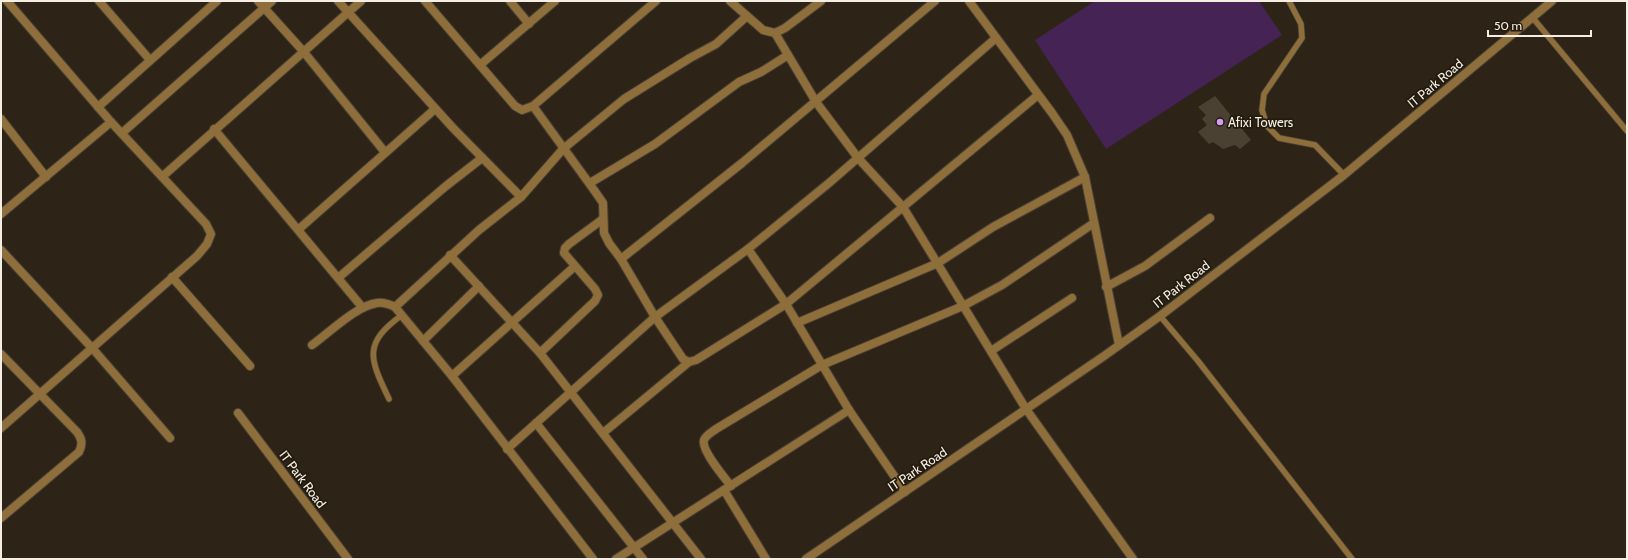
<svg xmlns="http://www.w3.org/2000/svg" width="1628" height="560" font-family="Cabin,sans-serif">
  <rect width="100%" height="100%" fill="#2d2417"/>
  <polygon fill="#452354" points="1095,1 1259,1 1282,35 1106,149 1035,40"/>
  <polygon fill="#4a4132" points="1215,96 1251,140 1240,149 1235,145 1223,149 1213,142 1209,144 1198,132 1207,125 1202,119 1206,115 1198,107"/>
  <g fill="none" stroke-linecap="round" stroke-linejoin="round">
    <defs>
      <g id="lane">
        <polyline points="1289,1 1301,24 1302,38 1264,94 1262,110 1267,126 1279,138 1315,145 1344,175"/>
        <polyline points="1532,17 1627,131"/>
        <polyline points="1160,316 1198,361 1352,559"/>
        <path d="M 389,399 C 370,359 362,344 402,315"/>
      </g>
      <g id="street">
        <polyline points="99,1 150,60"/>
        <polyline points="258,1 303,51 384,151"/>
        <polyline points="338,1 453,128 521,197"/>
        <polyline points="425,1 515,106 522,110 533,106 656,1"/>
        <polyline points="510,1 529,24"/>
        <polyline points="730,1 763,30 775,33 785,28 821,1"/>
        <polyline points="969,1 1052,113 1067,135 1085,177 1119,345"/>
        <polyline points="775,33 816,102 858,158 903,207 1026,409 1133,559"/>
        <polyline points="480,65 555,1"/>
        <polyline points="533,106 594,190 603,203 604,233 609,243 621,259 655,317 683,359 689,362 696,360 786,304 1038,95"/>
        <polyline points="98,107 217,1"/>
        <polyline points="1,119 46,177"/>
        <polyline points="214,129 362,307"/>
        <polyline points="122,133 272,1"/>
        <polyline points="163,176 361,1"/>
        <polyline points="590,183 655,144 739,82 761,72 788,55"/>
        <polyline points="1,214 111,122"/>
        <polyline points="299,229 435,109"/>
        <polyline points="748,249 786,304 849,410 905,492"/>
        <polyline points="1,250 93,349 170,438"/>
        <polyline points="450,255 540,353 701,559"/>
        <polyline points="621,259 742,163 935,1"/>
        <polyline points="172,277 250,366"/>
        <polyline points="338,278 446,186 482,158"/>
        <polyline points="1106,287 1145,266 1210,218"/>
        <polyline points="395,307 479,230 521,197 563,149 624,99 690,58 716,44 747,16"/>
        <polyline points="797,323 938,263 993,227 1085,177"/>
        <polyline points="423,341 479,286"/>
        <path d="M 312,345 C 330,332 356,306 377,303 C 384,302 389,304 395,307 L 452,376 L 593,559"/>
        <polyline points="991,351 1072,298"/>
        <polyline points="540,353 595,301 598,295 595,289 564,253 565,248 569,244 603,219"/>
        <path d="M 1,354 L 77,432 C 82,439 83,444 79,452 L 1,518"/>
        <polyline points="452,376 574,267"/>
        <polyline points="238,413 348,559"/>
        <polyline points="536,423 643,559"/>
        <polyline points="1,428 197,256 207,244 211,234 206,224 111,122 7,1"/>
        <polyline points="603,433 689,362"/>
        <polyline points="507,449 655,317 748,249 829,183 996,38"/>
        <path d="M 731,486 C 724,477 701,450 704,440 C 706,435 712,432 716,429 L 822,365 L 963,306 L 1002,285 L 1094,223"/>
        <polyline points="724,490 766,559"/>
        <polyline points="616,559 849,410"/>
        <polyline points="806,559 1104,356 1160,316 1344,175 1552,1"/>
      </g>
    </defs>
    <use href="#lane" stroke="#494034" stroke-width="7"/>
    <use href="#street" stroke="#494034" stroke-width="10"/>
    <use href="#lane" stroke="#8e6e3a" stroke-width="5.5"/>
    <use href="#street" stroke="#8e6e3a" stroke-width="8"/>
  </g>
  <circle fill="#d99af7" stroke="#231b0d" stroke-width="1.5" cx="1220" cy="122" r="4"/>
  <g text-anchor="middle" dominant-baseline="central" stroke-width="3.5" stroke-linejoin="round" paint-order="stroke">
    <g font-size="13" fill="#f4eee4" stroke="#231b0d">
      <text transform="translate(1435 83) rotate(-40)">IT Park Road</text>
      <text transform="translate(1181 284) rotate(-38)">IT Park Road</text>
      <text transform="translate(917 469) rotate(-34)">IT Park Road</text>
      <text transform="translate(303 479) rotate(53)">IT Park Road</text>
    </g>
    <g font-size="13" fill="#f4eee4" stroke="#231b0d" text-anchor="start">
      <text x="1228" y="122">Afixi Towers</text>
    </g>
  </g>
  <rect width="1628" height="560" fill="none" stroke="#f4eee4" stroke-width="4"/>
  <path d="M1488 30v6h103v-6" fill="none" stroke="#f4eee4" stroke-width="2"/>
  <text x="1494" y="30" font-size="12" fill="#f4eee4" stroke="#231b0d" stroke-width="3" paint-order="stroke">50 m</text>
</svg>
